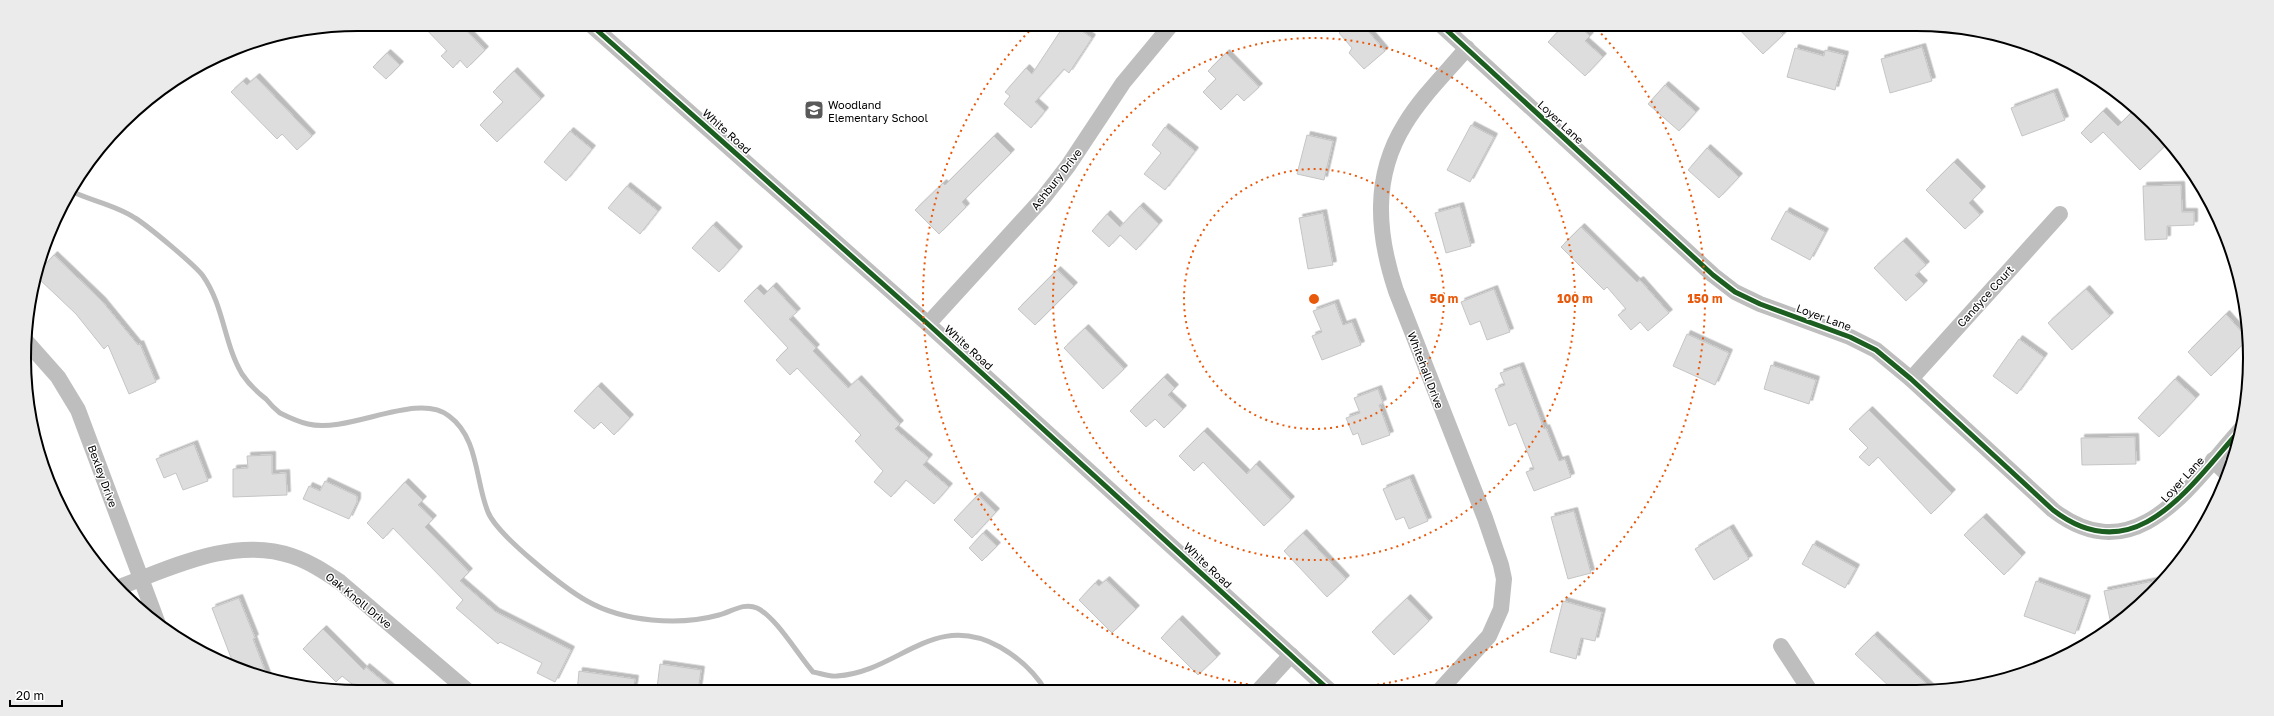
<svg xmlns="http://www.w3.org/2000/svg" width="2274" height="716" font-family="'Golos Text',sans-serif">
  <defs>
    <filter id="shadow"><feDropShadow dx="3.5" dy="-3.5" stdDeviation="0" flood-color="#0004"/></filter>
  </defs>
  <rect width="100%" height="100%" fill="#fff"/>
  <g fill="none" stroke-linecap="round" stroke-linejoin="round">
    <path stroke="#bcbcbc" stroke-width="5" d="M 71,191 C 91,201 116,205 135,218 C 148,226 195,265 203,276 C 224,306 224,344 242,374 C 248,383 257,392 266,399 C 270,404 275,409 280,413 C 288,417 299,422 308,424 C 349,434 417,391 449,416 C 479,438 475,481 488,512 C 497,535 564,588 587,601 C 624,622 679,626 719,615 C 731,612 744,602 757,608 C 776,617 798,655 813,672 C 820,673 829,677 837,676 C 899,672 933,610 1000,647 C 1019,658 1034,671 1046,691"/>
  </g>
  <g fill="#ddd" stroke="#c5c5c5" filter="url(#shadow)">
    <polygon points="421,24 460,24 485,50 467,68 460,60 453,68 441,56 447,51"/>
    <polygon points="1065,24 1072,24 1092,38 1069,73 1064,69 1035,102 1045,111 1031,128 1004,104 1010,96 1005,92 1026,68 1032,74"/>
    <polygon points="1350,24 1362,24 1385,51 1364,69 1349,53 1352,48 1339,33"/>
    <polygon points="1565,24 1577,24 1590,36 1585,41 1603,57 1585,76 1548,42"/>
    <polygon points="1734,24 1773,24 1783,35 1763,54"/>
    <polygon points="1922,47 1932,81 1890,93 1881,59"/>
    <polygon points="1795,48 1824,56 1825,50 1845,55 1835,90 1787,77"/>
    <polygon points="387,53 400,65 386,79 373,67"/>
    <polygon points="1226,53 1259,87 1244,101 1237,94 1221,110 1203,92 1216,79 1208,71"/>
    <polygon points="514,71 541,99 497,142 480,125 503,102 493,92"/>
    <polygon points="256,77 312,136 297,150 282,134 277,139 231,92 243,81 247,85"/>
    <polygon points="1665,85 1696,112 1679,131 1648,104"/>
    <polygon points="2054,92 2065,120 2022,136 2011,108"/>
    <polygon points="2103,111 2118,126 2133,111 2166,145 2140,170 2103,132 2091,143 2081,133"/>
    <polygon points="1471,125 1494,137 1470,182 1447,170"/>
    <polygon points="1165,127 1195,151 1165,190 1144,174 1161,153 1152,145"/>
    <polygon points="570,131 592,149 566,181 544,162"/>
    <polygon points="1307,135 1333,141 1324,180 1297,174"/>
    <polygon points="994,136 1011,153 962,202 966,207 939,234 915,210 943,183 945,185"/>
    <polygon points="1707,148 1739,177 1719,198 1688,170"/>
    <polygon points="1954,162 1982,190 1969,203 1980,215 1965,229 1926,190"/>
    <polygon points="2181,185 2182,212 2194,212 2194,225 2167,226 2167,239 2145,240 2143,186"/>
    <polygon points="627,186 658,211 640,234 608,208"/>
    <polygon points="1140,206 1159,224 1136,250 1120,235 1109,247 1092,231 1107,214 1120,227"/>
    <polygon points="1460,206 1471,246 1446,253 1435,213"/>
    <polygon points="1786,211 1825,232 1810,260 1771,239"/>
    <polygon points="1323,213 1333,265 1308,269 1299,218"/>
    <polygon points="713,225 739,250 719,272 692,248"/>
    <polygon points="1581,227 1637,282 1640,280 1669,313 1648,331 1640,322 1631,330 1618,315 1626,309 1607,287 1604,290 1561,247"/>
    <polygon points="1903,241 1926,265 1915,275 1924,284 1906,301 1874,268"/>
    <polygon points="54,255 102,301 138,345 140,344 156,382 129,394 108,345 104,349 76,314 38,278 41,269"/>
    <polygon points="1057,270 1074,286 1035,325 1018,309"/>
    <polygon points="773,286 797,312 789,319 816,348 813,351 848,388 858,379 900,424 895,429 929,458 923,465 949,487 934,504 906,480 891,497 874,482 883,471 855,441 861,435 797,368 790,375 776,360 788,348 744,301 757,288 764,295"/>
    <polygon points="1494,289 1510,332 1487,340 1480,321 1470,325 1461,302"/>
    <polygon points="2086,289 2110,316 2072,350 2048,323"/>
    <polygon points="1335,303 1343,325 1352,322 1361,345 1322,360 1312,336 1322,332 1313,311"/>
    <polygon points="2226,314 2248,339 2211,376 2188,352"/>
    <polygon points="1085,328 1124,369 1103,389 1064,348"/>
    <polygon points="1687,334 1729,353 1715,385 1673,366"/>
    <polygon points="2019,339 2044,357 2017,394 1993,376"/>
    <polygon points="1771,365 1816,380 1809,404 1764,389"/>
    <polygon points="1520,366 1544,429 1546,428 1559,461 1565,459 1571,477 1534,491 1526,472 1534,469 1516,423 1509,426 1495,389 1505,385 1500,373"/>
    <polygon points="1164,377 1175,388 1168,395 1183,409 1164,428 1155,419 1146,427 1130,411"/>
    <polygon points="2175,379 2196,398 2159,437 2138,418"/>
    <polygon points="598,386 630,418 614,435 601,422 594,429 574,411"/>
    <polygon points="1378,389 1383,403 1379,405 1390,435 1362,445 1358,433 1353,435 1346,418 1360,413 1354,398"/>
    <polygon points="1869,410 1952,493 1931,514 1878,457 1869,466 1859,457 1868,448 1849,429"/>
    <polygon points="1204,431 1247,474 1256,464 1291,500 1264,526 1203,462 1194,471 1179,456"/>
    <polygon points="2135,437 2136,464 2082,465 2081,438"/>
    <polygon points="194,444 208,481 183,490 176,473 164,478 156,459"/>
    <polygon points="272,455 272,474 286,473 287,495 233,497 233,469 248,468 247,456"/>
    <polygon points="1410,478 1428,521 1409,529 1404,517 1396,520 1383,489"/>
    <polygon points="325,481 357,496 357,502 349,519 303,499 309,486 320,491"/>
    <polygon points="405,482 423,500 418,505 433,519 425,527 469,572 460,581 496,612 571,650 555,682 537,673 542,663 500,642 498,644 456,608 463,600 393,528 383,539 367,523"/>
    <polygon points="978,495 996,512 972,538 954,520"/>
    <polygon points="1574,511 1591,573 1568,579 1551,517"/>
    <polygon points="1983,517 2022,556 2004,575 1964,535"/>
    <polygon points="1730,528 1749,559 1714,580 1695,549"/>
    <polygon points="983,533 997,546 982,561 969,548"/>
    <polygon points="1303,533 1346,579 1327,597 1284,551"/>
    <polygon points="1813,544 1856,568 1845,588 1802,564"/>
    <polygon points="2164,579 2152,594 2111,624 2104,591"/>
    <polygon points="1106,580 1136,609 1112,633 1079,600 1095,583 1099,586"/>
    <polygon points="2036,581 2087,599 2075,634 2024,616"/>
    <polygon points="239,598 255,638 253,639 268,678 235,668 212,608"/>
    <polygon points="1407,598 1429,621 1394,655 1372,632"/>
    <polygon points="1563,601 1602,612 1595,641 1581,638 1576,659 1550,652"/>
    <polygon points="1179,619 1217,657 1198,675 1161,638"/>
    <polygon points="323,629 364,670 366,667 396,692 362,692 342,676 336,682 303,649"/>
    <polygon points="1874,635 1932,689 1892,689 1855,654"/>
    <polygon points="660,664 701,670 698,691 657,688"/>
    <polygon points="579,671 635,679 633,692 577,692"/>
  </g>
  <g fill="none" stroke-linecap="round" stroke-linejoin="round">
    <g stroke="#bebebe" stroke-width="16">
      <polyline points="590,24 928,324 1329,690"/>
      <path d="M 1440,24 L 1713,275 L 1735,292 L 1760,304 L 1850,337 L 1876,350 L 1911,379 L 2053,510 C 2136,574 2191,484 2242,428"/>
      <polyline points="928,324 1044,197 1068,166 1123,83 1172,24"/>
      <polyline points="26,341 58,377 78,410 158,624"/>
      <polyline points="1911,379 2060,214"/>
      <polyline points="2213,460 2225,472"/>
      <path d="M 117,588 C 171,568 233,536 292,556 C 310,562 325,572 340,582 L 469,692"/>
      <polyline points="1781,646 1809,689"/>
      <polyline points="1259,690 1291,655"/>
      <path d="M 1440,690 L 1489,636 L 1501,609 L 1504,579 L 1501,565 L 1485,518 L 1396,291 C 1377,234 1372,177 1405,124 C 1422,96 1446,73 1467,48"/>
    </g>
    <defs>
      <g id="cycleway">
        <polyline points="590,24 928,324 1329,690"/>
        <path d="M 1440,24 L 1713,275 L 1735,292 L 1760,304 L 1850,337 L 1876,350 L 1911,379 L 2053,510 C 2136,574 2191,484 2242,428"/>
      </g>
    </defs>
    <use href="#cycleway" stroke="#fff" stroke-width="8"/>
    <use href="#cycleway" stroke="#1b5e20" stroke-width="5"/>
  </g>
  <g fill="none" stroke="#e8590c" stroke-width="2" stroke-dasharray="2 4">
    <circle cx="1314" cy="299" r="130"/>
    <circle cx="1314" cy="299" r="261"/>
    <path d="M1593 25A391 391 0 1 1 1035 25"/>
  </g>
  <defs>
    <symbol id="school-square" viewBox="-11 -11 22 22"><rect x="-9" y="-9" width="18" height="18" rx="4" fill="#595959" stroke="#fff"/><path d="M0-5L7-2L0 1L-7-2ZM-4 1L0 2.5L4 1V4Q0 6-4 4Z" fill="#fff"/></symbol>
  </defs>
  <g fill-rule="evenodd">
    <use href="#school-square" x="803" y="99" width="22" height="22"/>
  </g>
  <g text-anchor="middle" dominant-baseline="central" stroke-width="3" stroke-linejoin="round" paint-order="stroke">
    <g font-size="11" fill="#000" stroke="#fff" text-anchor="start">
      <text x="828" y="104">Woodland<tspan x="828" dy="13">Elementary School</tspan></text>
    </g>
    <g font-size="11" fill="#000" stroke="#fff">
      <text transform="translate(1561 122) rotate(43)">Loyer Lane</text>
      <text transform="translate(727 131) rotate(42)">White Road</text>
      <text transform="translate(1056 179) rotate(-52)">Ashbury Drive</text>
      <text transform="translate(1985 296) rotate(-48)">Candyce Court</text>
      <text transform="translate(1824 317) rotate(20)">Loyer Lane</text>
      <text transform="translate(969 347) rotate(42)">White Road</text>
      <text transform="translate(1426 370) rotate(69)">Whitehall Drive</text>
      <text transform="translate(103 476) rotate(70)">Bexley Drive</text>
      <text transform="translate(2182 479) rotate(-47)">Loyer Lane</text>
      <text transform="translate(1208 565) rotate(43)">White Road</text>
      <text transform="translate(359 600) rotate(39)">Oak Knoll Drive</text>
    </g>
  </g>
  <path d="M0 0H2274V716H0ZM358 31H1916A327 327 0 0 1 2243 358V358A327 327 0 0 1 1916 685H358A327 327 0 0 1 31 358V358A327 327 0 0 1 358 31Z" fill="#ebebeb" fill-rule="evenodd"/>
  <path fill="none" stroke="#000" stroke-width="2" d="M358 31H1916A327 327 0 0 1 2243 358V358A327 327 0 0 1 1916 685H358A327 327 0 0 1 31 358V358A327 327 0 0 1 358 31Z"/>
  <circle cx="1314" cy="299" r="6" fill="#e8590c" stroke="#fff" stroke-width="2"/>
  <g font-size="12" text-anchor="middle" font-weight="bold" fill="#e8590c" stroke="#fff" stroke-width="3" stroke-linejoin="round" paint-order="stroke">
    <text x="1444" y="303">50 m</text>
    <text x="1575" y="303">100 m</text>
    <text x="1705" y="303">150 m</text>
  </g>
  <path d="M10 700v6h52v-6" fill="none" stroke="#000000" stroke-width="2"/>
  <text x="16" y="700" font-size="12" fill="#000000" stroke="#ffffff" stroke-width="3" paint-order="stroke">20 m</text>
</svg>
